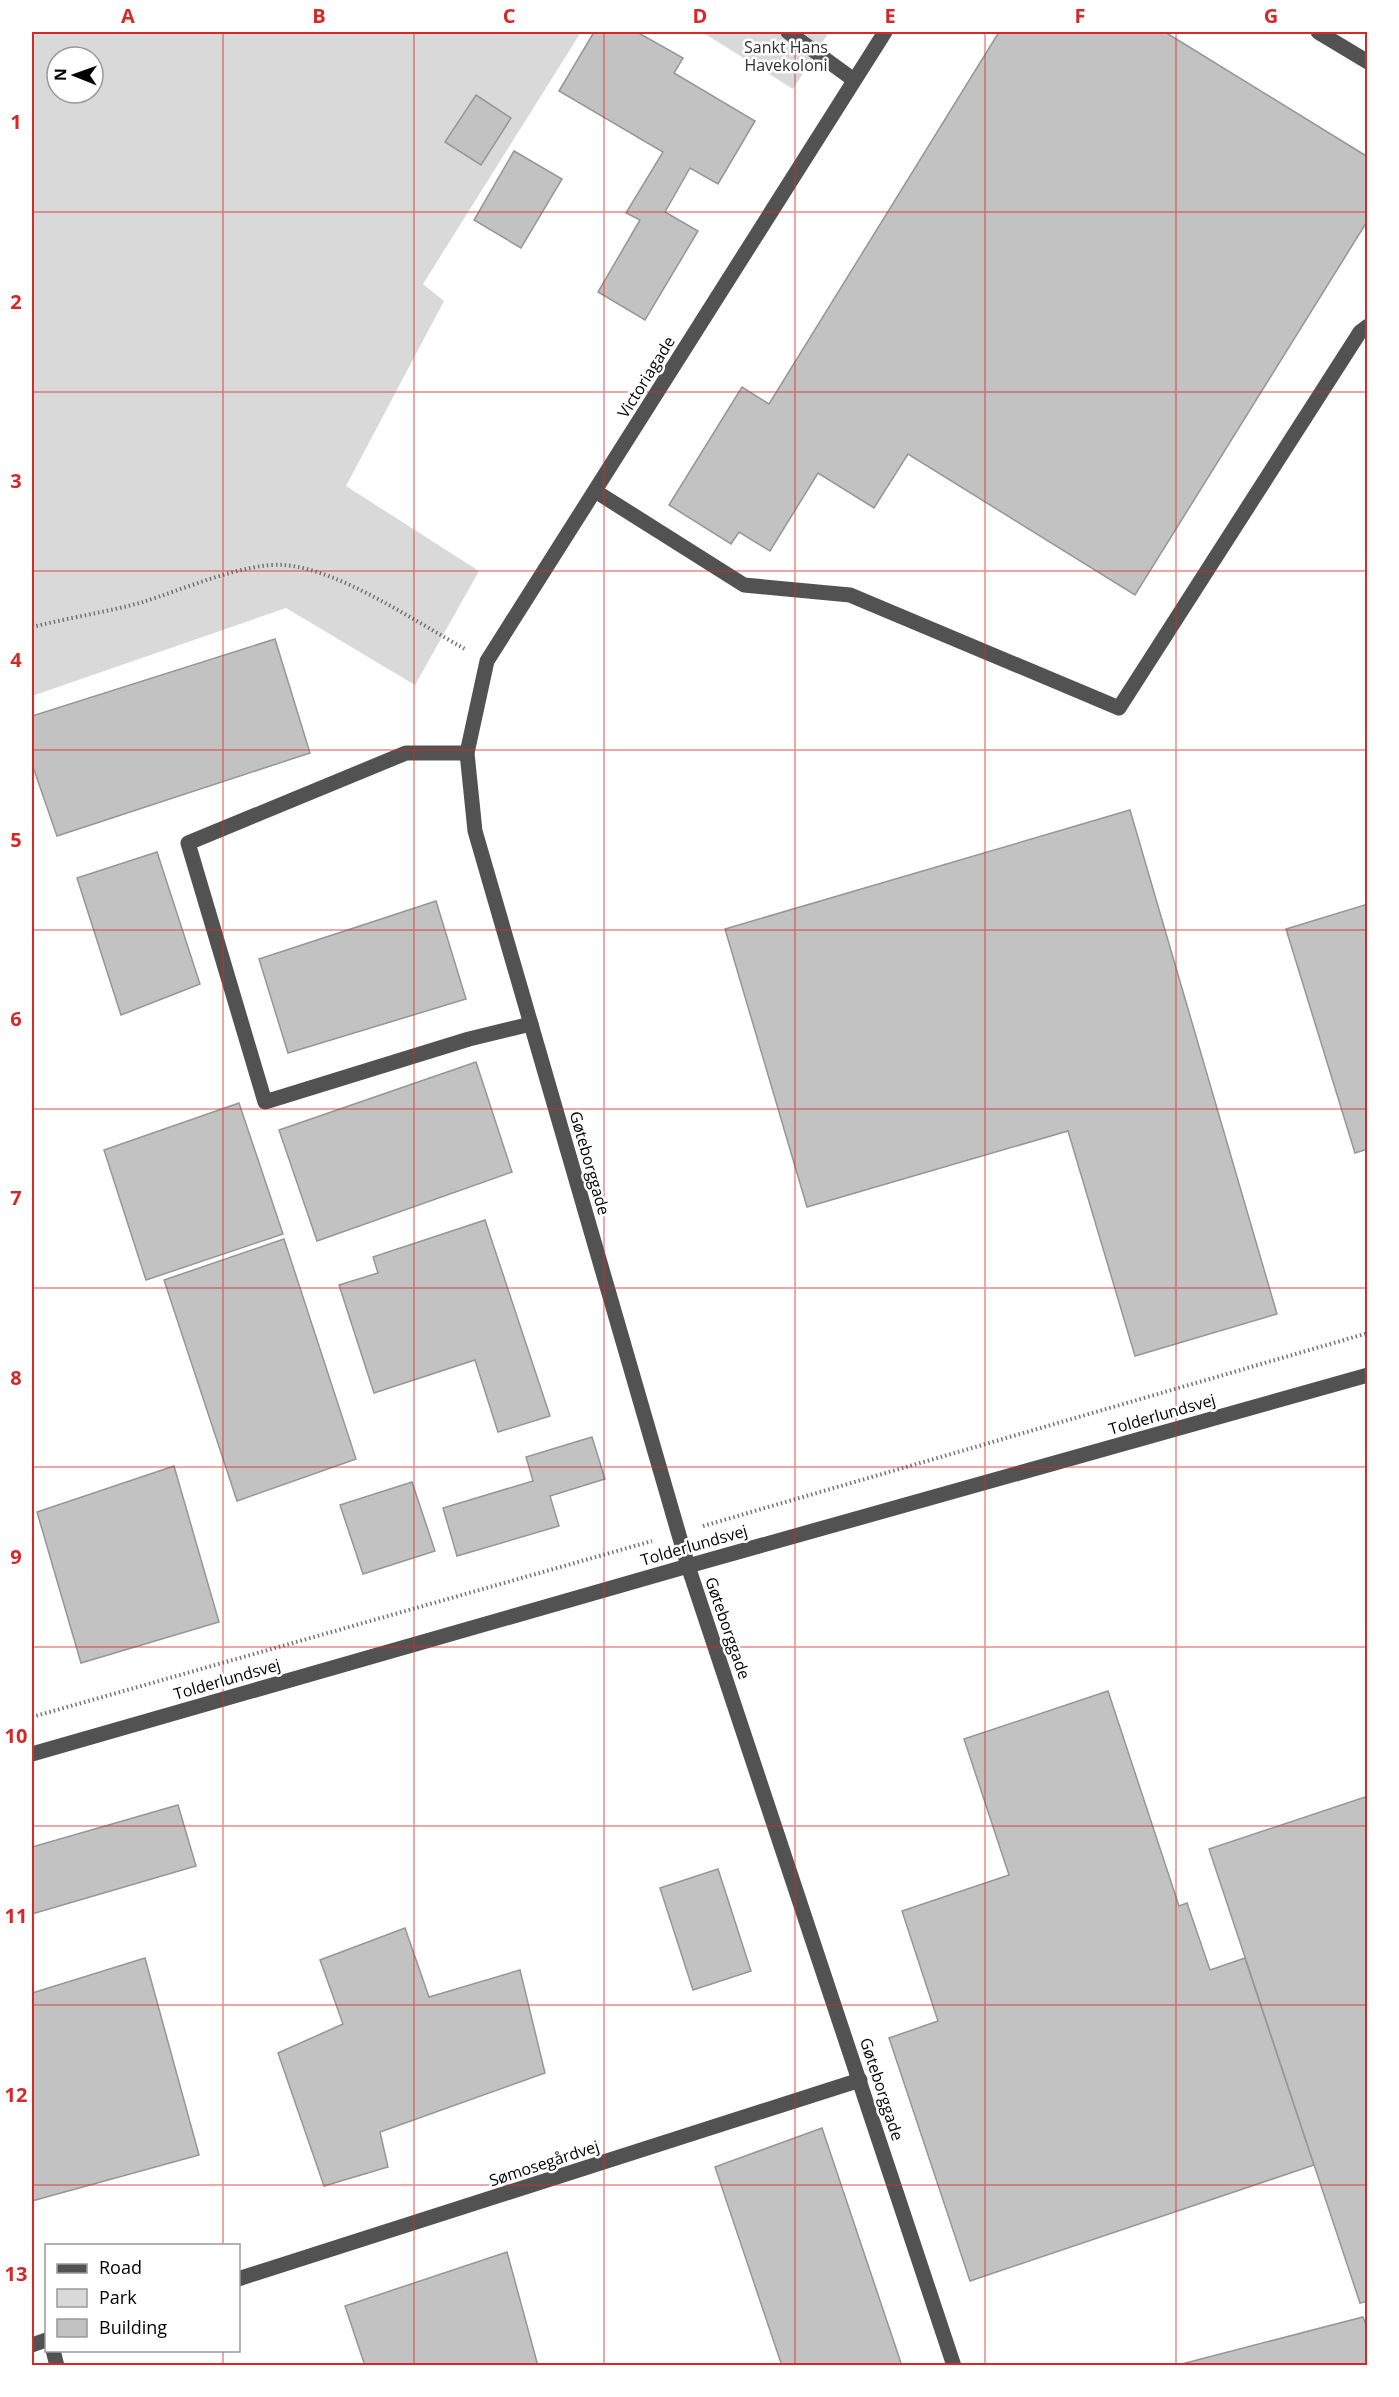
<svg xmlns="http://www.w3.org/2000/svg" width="1399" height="2397" font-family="'Open Sans',sans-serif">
  <rect width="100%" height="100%" fill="#fff"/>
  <g fill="#d9d9d9" fill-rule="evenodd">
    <path d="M 32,32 L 581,32 L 423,284 L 444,301 L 346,486 L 479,571 L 415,685 L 286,608 L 32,696 ZM 57,57 L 93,57 L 93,93 L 57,93 Z"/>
    <polygon points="702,32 829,32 793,89"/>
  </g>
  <g fill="#c2c2c2" stroke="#969696" stroke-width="1.5">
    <polygon points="594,32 637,32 683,58 674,73 755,121 718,184 690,168 665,212 698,231 645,320 598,292 640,220 626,213 663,152 559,91"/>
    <polygon points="999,32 1165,32 1368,157 1368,220 1135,595 908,454 874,508 818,473 770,551 739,532 731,544 669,505 742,387 769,404"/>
    <polygon points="476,95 511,118 481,165 445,142"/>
    <polygon points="514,151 562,179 521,248 474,220"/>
    <polygon points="275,639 310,753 57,836 32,764 32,716"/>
    <polygon points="1130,810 1277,1314 1135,1356 1068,1131 807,1207 725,929"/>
    <polygon points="157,852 200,984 121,1015 77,878"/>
    <polygon points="436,901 466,999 288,1053 259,959"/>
    <polygon points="1368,904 1368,1149 1355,1153 1286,929"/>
    <polygon points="476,1062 512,1172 317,1241 279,1130"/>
    <polygon points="239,1103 283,1234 146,1280 104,1150"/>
    <polygon points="485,1220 550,1416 498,1432 475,1360 374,1393 339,1285 378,1273 373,1257"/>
    <polygon points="284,1239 356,1459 237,1501 164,1280"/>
    <polygon points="592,1437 605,1479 550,1496 559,1526 457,1556 443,1508 533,1481 526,1457"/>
    <polygon points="174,1466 219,1622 81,1663 37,1512"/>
    <polygon points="412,1482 435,1551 363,1574 340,1505"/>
    <polygon points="1108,1691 1179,1906 1187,1903 1210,1970 1245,1958 1314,2165 970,2281 889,2038 938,2021 902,1911 1009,1875 964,1739"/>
    <polygon points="1368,1796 1368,2301 1360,2303 1209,1849"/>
    <polygon points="178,1805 196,1866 32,1914 32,1847"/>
    <polygon points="718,1869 751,1971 693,1990 660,1888"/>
    <polygon points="405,1928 429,1997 520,1970 545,2073 380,2132 388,2167 324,2186 278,2053 343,2024 320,1960"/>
    <polygon points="145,1958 199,2155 32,2201 32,1993"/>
    <polygon points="822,2128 902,2366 782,2366 715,2167"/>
    <polygon points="507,2252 538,2366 365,2366 345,2306"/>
    <polygon points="1363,2317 1368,2330 1368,2366 1174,2366"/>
  </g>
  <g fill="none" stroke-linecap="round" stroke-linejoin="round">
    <g stroke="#747474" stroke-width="4" stroke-dasharray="1.5 3" stroke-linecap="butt">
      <path d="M 32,627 C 68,618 107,612 143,602 C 181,590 246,562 284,565 C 339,569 416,622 465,649"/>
      <polyline points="703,1526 1368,1333"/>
      <polyline points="32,1717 652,1541"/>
    </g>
    <g stroke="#525252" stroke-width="15">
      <polyline points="788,32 854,80"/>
      <polyline points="885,32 487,661 467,753 475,831 688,1566 954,2366"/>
      <polyline points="1318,32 1368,62"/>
      <polyline points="595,491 744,585 850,595 1119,708 1360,332 1368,326"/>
      <polyline points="467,753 406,753 188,843 265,1102 469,1039 531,1024"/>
      <polyline points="32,1754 688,1566 1368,1375"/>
      <polyline points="238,2279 860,2080"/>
      <polyline points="32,2345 46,2340"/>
      <polyline points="53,2350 57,2366"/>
    </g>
  </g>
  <path fill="none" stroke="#d62828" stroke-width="1.5" stroke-opacity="0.55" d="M 223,32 L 223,2246M 414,32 L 414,2366M 604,32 L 604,2366M 795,32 L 795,2366M 985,32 L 985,2366M 1176,32 L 1176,2366M 32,212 L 1368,212M 32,392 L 1368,392M 32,571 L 1368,571M 32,750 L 1368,750M 32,930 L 1368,930M 32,1109 L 1368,1109M 32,1288 L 1368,1288M 32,1467 L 1368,1467M 32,1647 L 1368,1647M 32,1826 L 1368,1826M 32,2005 L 1368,2005M 32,2185 L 1368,2185M 223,2350 L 223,2366"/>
  <g text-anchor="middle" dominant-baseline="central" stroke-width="5" stroke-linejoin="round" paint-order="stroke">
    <g font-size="16" fill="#303030" stroke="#fff">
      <text x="786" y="47">Sankt Hans<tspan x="786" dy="18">Havekoloni</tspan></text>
    </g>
    <g font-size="16" fill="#000" stroke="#fff">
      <text transform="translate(646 377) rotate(-58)">Victoriagade</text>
      <text transform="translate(590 1163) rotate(74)">Gøteborggade</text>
      <text transform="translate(1162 1414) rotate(-16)">Tolderlundsvej</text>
      <text transform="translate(694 1545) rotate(-16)">Tolderlundsvej</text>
      <text transform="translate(728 1628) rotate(71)">Gøteborggade</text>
      <text transform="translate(227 1679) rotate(-16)">Tolderlundsvej</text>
      <text transform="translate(882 2089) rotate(72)">Gøteborggade</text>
      <text transform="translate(544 2163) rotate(-18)">Sømosegårdvej</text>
    </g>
  </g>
  <rect width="1399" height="2397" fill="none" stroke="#ffffff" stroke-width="66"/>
  <rect x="45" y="2244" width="195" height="108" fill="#ffffff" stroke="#999999" stroke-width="1.5"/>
  <rect x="57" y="2264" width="30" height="9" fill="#525252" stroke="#999999" stroke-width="1.5"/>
  <text x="99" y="2274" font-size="18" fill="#000000">Road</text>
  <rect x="57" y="2289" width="30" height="18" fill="#d9d9d9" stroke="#999999" stroke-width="1.5"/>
  <text x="99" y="2304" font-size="18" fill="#000000">Park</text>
  <rect x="57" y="2319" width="30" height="18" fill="#c2c2c2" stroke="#999999" stroke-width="1.5"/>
  <text x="99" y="2334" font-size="18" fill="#000000">Building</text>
  <g transform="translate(75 75) rotate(271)"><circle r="28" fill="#ffffff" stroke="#999999" stroke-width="1.5"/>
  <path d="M0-4.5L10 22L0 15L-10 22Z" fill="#000000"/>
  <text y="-9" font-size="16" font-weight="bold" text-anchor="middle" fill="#000000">N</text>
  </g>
  <rect x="33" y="33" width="1333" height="2331" fill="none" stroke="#d62828" stroke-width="2"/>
  <g font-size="20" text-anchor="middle" font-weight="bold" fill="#d62828">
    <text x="128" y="23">A</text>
    <text x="319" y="23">B</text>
    <text x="509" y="23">C</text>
    <text x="700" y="23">D</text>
    <text x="890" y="23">E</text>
    <text x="1080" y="23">F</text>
    <text x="1271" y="23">G</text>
    <text x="16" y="129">1</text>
    <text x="16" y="309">2</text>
    <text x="16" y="488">3</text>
    <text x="16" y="667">4</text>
    <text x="16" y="847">5</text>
    <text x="16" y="1026">6</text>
    <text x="16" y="1205">7</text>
    <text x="16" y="1385">8</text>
    <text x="16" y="1564">9</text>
    <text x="16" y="1743">10</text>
    <text x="16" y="1923">11</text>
    <text x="16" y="2102">12</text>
    <text x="16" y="2281">13</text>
  </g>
</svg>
